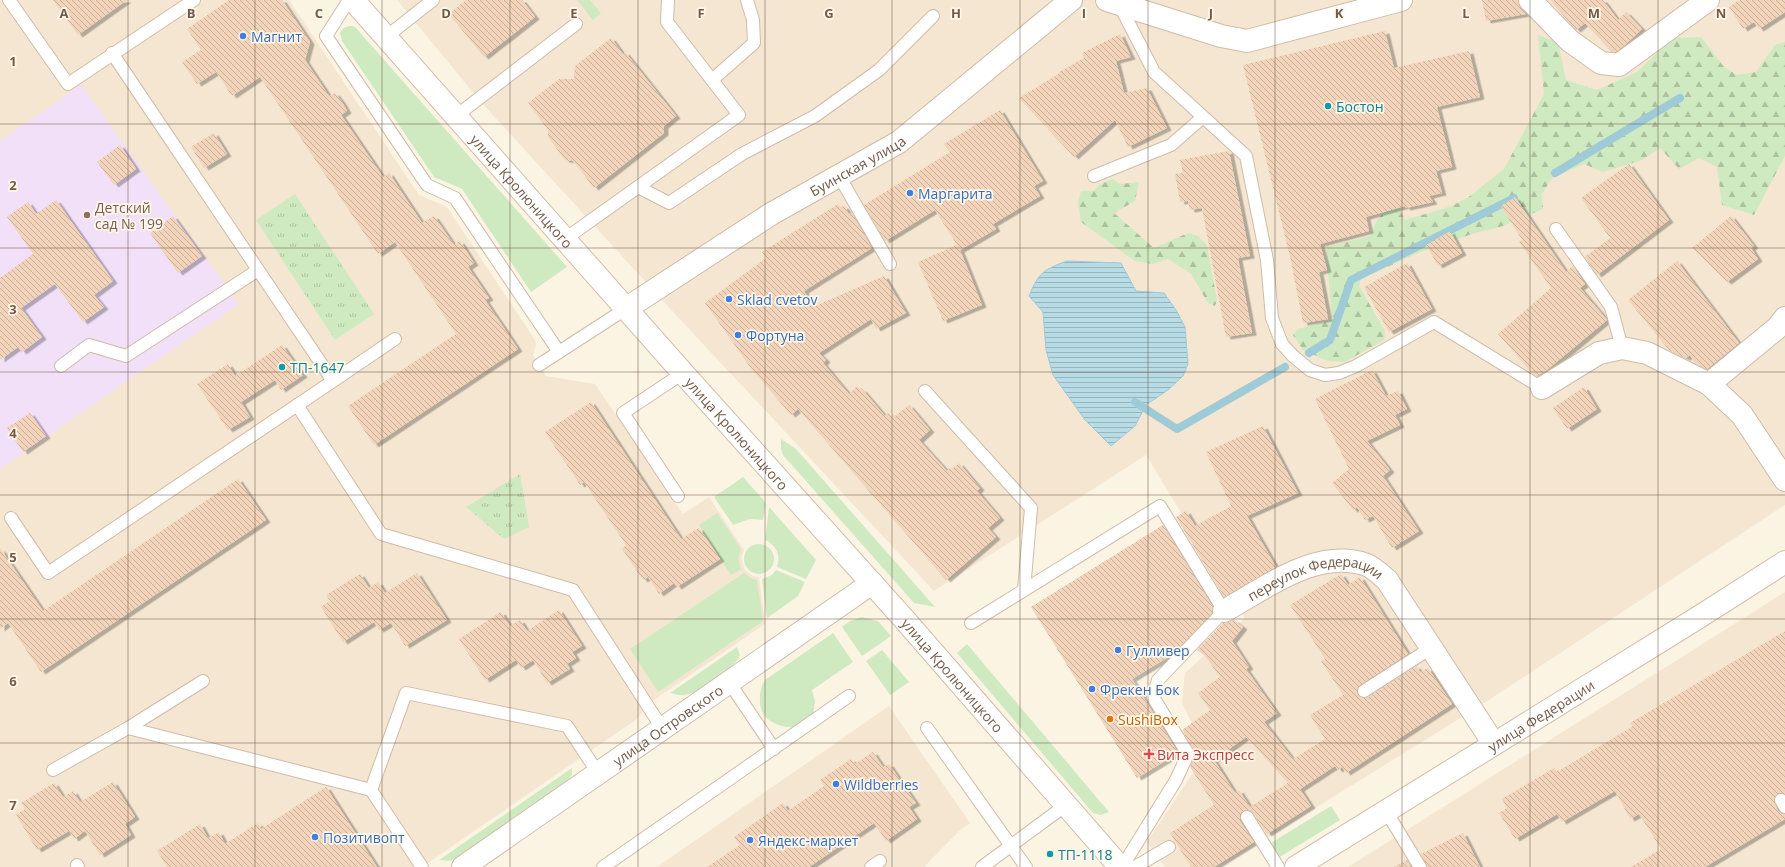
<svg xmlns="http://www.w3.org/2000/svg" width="1785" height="867" font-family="'Open Sans',sans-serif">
  <defs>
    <pattern id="forest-firs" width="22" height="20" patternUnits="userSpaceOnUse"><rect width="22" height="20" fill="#cfeac1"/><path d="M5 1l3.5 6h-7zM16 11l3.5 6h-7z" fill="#adc19f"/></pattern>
    <pattern id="park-tufts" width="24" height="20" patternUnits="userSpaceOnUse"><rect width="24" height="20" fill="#cfeac1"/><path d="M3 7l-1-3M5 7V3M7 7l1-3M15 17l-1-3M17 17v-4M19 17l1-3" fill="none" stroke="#adc19f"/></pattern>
    <pattern id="water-rules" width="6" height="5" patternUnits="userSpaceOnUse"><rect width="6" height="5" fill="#b7dce6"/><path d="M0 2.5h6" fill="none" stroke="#99b5bc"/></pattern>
    <pattern id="building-back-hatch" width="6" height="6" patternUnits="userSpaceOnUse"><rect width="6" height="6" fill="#f2d4ba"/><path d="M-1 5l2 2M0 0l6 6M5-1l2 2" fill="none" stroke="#c9af99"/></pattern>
    <filter id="shadow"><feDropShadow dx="4.5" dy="2.5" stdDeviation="0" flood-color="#0004"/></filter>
  </defs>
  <rect width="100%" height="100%" fill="#fcf4e3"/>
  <g fill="#f4e6d1">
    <polygon points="0,0 289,0 419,195 447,207 535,340 536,345 533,355 546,376 595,384 683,514 709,497 744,550 741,558 745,570 753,576 759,577 765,624 648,704 637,719 422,867 0,867"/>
    <polygon points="397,0 1785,0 1785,505 1472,711 1220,867 1165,867 1147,842 1206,753 1182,703 1185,673 1245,618 1146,455 934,591 676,315 481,102"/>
    <polygon points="1785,592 1785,867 1348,867 1712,638"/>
    <polygon points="889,706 970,823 958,832 924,867 657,867"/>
  </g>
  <polygon fill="#f1e0f8" points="81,85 239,304 0,469 0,141"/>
  <g fill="#cfeac1">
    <polygon points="577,0 590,0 601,13 593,20"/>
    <path d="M 353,26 L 356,28 L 567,267 L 531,292 L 462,189 L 434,177 L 342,41 L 340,33 C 343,27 346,26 353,26 Z"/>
    <polygon points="781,439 796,449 935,607 914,603 783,455 781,449"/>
    <polygon points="743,477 766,503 763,520 750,519 733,525 714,497"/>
    <path d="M 769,507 L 816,560 L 806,579 L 777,567 C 781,555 776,545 765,540 Z"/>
    <polygon points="717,513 741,549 738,558 741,569 731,575 699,525"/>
    <circle cx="759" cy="559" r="15"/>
    <polygon points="776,570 805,582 798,596 767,618 762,579 772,575"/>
    <polygon points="744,573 753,579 757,580 763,621 658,692 630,649"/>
    <polygon points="862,617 878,621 891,636 862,656 842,627 850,621"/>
    <path d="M 833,633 L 853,662 L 812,690 L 815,701 L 813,715 C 808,718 803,724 797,726 C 787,730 769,723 763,714 C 758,705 759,688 765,680 Z"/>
    <polygon points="967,644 1109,812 1101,815 1093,813 957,653"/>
    <path d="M 737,647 L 740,655 C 737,666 701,691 689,694 C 682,696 677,695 670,693 Z"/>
    <polygon points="882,650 909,682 890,695 866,661"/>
    <path d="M 572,768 L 572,775 L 562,786 L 465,854 C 455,860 450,862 439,860 Z"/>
    <polygon points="1331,806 1340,820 1278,858 1269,844"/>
  </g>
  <g fill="url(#forest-firs)">
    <path d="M 1538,35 L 1558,42 L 1566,80 L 1597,90 L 1637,72 L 1673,38 L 1701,37 L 1724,67 L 1737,75 L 1756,72 L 1775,45 L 1785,42 L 1785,156 L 1754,215 L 1722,205 L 1717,167 L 1699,158 L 1679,169 L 1660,148 L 1642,160 L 1603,172 L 1584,164 L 1552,178 L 1542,194 L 1543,209 L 1500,227 L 1472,234 L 1418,253 L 1361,279 L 1359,286 L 1385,331 L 1384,340 L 1345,362 L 1328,361 L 1303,350 L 1293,335 L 1298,329 L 1332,320 L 1326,247 L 1370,236 C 1378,218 1379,212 1399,207 L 1405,220 L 1452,206 L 1470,196 L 1504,169 L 1544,94 Z"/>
    <polygon points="1113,179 1120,184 1139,182 1135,201 1114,213 1154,248 1188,233 1198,236 1207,245 1217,300 1215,306 1208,303 1191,274 1168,259 1153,264 1135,261 1081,222 1078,202 1081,191 1093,191 1101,184"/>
  </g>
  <g fill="url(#park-tufts)">
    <polygon points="295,194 374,314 335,340 256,220"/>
    <polygon points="520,474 529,527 504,539 466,507"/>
  </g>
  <path fill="url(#water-rules)" stroke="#9ecbd7" d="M 1067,261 L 1121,263 L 1136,291 L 1164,293 L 1176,310 L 1185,327 L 1188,364 L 1183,376 L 1168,390 L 1146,405 L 1135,426 L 1111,446 L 1085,420 L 1053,375 L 1046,350 L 1043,312 L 1029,296 C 1039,272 1043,270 1067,261 Z"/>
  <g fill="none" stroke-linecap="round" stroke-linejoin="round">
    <g stroke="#9ecbd7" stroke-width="8">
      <polyline points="1555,173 1680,98"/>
      <polyline points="1309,353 1330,340 1351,280 1514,198"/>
      <polyline points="1135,402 1177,429 1285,367"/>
    </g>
  </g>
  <g fill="url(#building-back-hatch)" fill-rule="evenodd" filter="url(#shadow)">
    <polygon points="53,0 127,0 78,35"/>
    <polygon points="229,0 282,0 310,42 305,60 329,96 335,93 342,102 347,111 341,115 383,177 389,173 422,223 434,216 454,245 460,241 474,263 468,267 489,298 485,300 518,349 374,445 348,406 456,334 395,242 378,254 260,77 232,96 216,72 197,84 182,62 201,50 187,29"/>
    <polygon points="466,0 522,0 535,17 484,57 449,14"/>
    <polygon points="1482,0 1518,0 1521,8 1526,14 1486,21"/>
    <polygon points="1550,0 1603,0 1618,20 1626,12 1642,29 1626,44 1616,52 1612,52 1585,23 1576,30"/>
    <polygon points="1739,0 1785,0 1785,12 1759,29 1754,22 1743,29 1729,7"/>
    <polygon points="1385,31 1394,68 1469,51 1480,97 1437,107 1452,167 1436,171 1442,193 1429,196 1433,202 1406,208 1405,206 1366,217 1369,231 1320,244 1327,270 1319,272 1328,319 1303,323 1291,261 1243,65"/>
    <polygon points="1120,34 1131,57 1116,61 1124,93 1147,88 1167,128 1128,147 1115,120 1074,157 1019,98 1060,73 1059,72 1084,58 1082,53"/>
    <polygon points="611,38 623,54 625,52 676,116 664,126 664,133 594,188 573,161 565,160 548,137 548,130 528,103 559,79 574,79 575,66"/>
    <polygon points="1000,110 1043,181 1034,186 1040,196 993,224 996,229 960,250 982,305 943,321 918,262 957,245 935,210 885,241 864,205 950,152 944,144"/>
    <polygon points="214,133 227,154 204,168 191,147"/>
    <polygon points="120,145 136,169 114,185 97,162"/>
    <polygon points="1229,151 1250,256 1238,258 1252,333 1226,337 1202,208 1190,210 1188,201 1180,202 1175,174 1183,173 1180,160"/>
    <polygon points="1629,164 1669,220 1597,275 1585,257 1610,238 1581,198"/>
    <polygon points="1515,197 1566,272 1573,266 1585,284 1580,288 1607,320 1547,370 1537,376 1531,372 1498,334 1551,288 1519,242 1522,240 1501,206"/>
    <polygon points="56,200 113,281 94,295 104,307 83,322 55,284 21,308 42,337 22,352 18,347 0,360 0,278 33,254 7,217 28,202 36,214"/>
    <polygon points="838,204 841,208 844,206 849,214 852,213 872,248 804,291 813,307 884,276 906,313 876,329 871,319 819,353 826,360 823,363 849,394 857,386 861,390 862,389 885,416 888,413 891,416 893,414 895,416 909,405 930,430 919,440 947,471 950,468 952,469 959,463 980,488 977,491 1000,518 988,528 996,537 946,580 798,409 791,415 750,367 705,303 766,258 762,252"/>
    <polygon points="173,216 202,256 178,273 150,233"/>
    <polygon points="1731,216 1754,246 1751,248 1758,259 1727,282 1692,248"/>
    <polygon points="1450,231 1462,253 1438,266 1426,245"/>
    <polygon points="1677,261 1739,343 1707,369 1695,363 1690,355 1686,358 1669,350 1628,300"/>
    <polygon points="1407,263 1432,309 1389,332 1364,287"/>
    <polygon points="282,345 303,375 281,390 275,380 241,402 250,417 228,430 197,384 228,364 235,376"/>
    <polygon points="1372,370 1386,396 1398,391 1407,409 1395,415 1400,425 1367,441 1390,470 1383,476 1419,531 1392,548 1373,516 1365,520 1357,507 1353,510 1332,483 1349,469 1315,399"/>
    <polygon points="1584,387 1597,409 1567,429 1553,408"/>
    <polygon points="591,402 681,539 699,528 720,559 677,587 674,583 659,594 648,577 643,580 622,549 626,545 584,482 580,485 545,432"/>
    <polygon points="30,413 46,436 23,452 7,428"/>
    <polygon points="1263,426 1298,493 1247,516 1276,567 1224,597 1176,517 1186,511 1195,526 1231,506 1206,452"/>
    <polygon points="238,479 266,520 41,672 8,623 0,629 0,548 43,611"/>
    <polygon points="1163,525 1213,607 1212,613 1173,654 1132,679 1178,753 1137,778 1031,607"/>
    <polygon points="417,573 447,620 405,646 391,623 379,630 374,622 343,642 321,607 330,601 326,595 360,574 369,588 378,582 385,593"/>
    <path d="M 1341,574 L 1348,585 L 1360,577 L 1408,654 L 1360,685 L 1357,691 L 1358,695 L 1364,698 L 1368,697 L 1416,666 L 1420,672 L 1428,668 L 1452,704 L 1346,773 L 1342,767 L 1338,770 L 1335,766 L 1300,789 L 1311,806 L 1267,834 L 1253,813 L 1247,810 L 1243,811 L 1240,814 L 1240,821 L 1254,842 L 1214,867 L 1191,867 L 1170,833 L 1214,805 L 1190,767 L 1195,753 L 1182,730 L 1210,710 L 1198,693 L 1220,677 L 1205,656 L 1197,650 L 1223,623 L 1234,620 L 1243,627 L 1232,641 L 1249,667 L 1246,669 L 1277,713 L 1264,722 L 1293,759 L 1325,739 L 1310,715 L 1343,695 L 1321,661 L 1325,659 L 1290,605 ZM 1246,737 L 1288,783 L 1250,807 L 1239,790 L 1235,793 L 1214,760 Z"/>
    <polygon points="559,610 582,646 572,652 576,658 567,664 570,669 547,683 533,660 521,668 516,660 485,680 459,639 501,612 510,626 520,620 527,631"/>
    <polygon points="1785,631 1785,794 1778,793 1774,800 1778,811 1785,814 1785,819 1705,867 1631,867 1661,849 1639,814 1630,819 1615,791 1562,822 1557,814 1515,839 1499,813 1507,808 1502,799 1554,768 1557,772 1633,726 1630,723"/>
    <polygon points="873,752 883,767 889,764 916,803 909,807 917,819 886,841 874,823 809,867 707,867 740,845 734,837 783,803 788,811 824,786 820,780 851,759 855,764"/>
    <polygon points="113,782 135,817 125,824 131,835 100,855 85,831 74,839 69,831 37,850 16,815 25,809 21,803 54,783 63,797 73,791 80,802"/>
    <polygon points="326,787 377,867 167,867 157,851 200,824 208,838 219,832 225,844 258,823 261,829"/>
    <polygon points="1463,833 1480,867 1427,867 1421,854"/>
    <polygon points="1407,860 1411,867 1394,867"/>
  </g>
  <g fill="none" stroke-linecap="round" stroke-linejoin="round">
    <defs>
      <g id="lane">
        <polyline points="9,0 68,84 194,0"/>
        <polyline points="349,0 326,36 427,185 455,198 559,352"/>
        <polyline points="1119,4 1154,72 1246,156 1267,260 1272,318 1282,344 1293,356 1310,370 1325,375 1339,373 1356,366 1434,322 1542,388"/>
        <polyline points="386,37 433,0"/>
        <polyline points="712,80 754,43 753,20 747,0"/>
        <polyline points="456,116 576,24"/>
        <polyline points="839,176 890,264"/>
        <polyline points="1094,176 1171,145 1203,117"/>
        <polyline points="638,187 669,203 742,154 815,116 879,70 933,16"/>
        <polyline points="1556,229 1611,307 1622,348"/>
        <polyline points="565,239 739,115 667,22 668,0"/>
        <polyline points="539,365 627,308"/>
        <polyline points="61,366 89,345 126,356 258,270"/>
        <polyline points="333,381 395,339"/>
        <polyline points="925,391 1031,508 1024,590"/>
        <polyline points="297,405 381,534 573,590 662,728"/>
        <polyline points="678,496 623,413 683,373"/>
        <polyline points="11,518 48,573 333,381 112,53"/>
        <polyline points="971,623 1160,506 1224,611 1158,680 1153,697 1188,754 1176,780 1122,867"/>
        <polyline points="729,682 774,749"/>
        <polyline points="1364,691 1431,648"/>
        <polyline points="128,728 203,681"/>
        <polyline points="927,728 1026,867"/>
        <polyline points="53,770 128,728 371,790 422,867"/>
        <polyline points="371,790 406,693 567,726 598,773"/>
        <polyline points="1781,800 1785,807"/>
        <polyline points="1386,811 1420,867"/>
        <polyline points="1247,817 1278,867"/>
        <polyline points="77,865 78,867"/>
        <polyline points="603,867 849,696"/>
        <polyline points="871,867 880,861"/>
        <polyline points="982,867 1066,805"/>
        <polyline points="1135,867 1169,847"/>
      </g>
      <g id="street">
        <polyline points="1107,0 1221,36 1247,41 1401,0"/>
        <polyline points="1530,0 1570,41 1601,63 1619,65 1708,0"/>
        <path id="s1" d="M 627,308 L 771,214 L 899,142 L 1071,0"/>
        <polyline points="1709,384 1777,328 1785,318"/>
        <polyline points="1542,388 1599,353 1622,348 1647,353 1709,384 1742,415 1785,480"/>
        <path id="s2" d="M 1224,611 C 1266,588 1317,547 1367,565 C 1374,568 1381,575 1387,580 L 1494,744"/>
        <path id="s3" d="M 463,867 L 872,583"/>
      </g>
      <g id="secondary">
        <path id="s4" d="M 353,0 L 683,373 L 904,619 L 1120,867"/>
        <path id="s5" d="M 1296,867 L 1699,617 L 1785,562"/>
      </g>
    </defs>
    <use href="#lane" stroke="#cebca9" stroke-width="14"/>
    <use href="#street" stroke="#cebca9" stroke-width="24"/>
    <use href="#secondary" stroke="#d3bea9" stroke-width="24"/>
    <use href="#lane" stroke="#fff" stroke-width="12"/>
    <use href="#street" stroke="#fff" stroke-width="22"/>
    <use href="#secondary" stroke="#fff" stroke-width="22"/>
  </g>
  <path fill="none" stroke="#745b49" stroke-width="1" stroke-opacity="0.55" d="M 128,0 L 128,867M 255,0 L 255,867M 382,0 L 382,867M 510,0 L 510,867M 638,0 L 638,867M 765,0 L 765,867M 892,0 L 892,867M 1020,0 L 1020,867M 1148,0 L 1148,867M 1275,0 L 1275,867M 1402,0 L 1402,867M 1530,0 L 1530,867M 1658,0 L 1658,867M 0,124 L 1785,124M 0,248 L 1785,248M 0,372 L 1785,372M 0,495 L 1785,495M 0,619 L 1785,619M 0,743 L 1785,743"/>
  <g fill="#3f7fe0" stroke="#fff8e9" stroke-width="1.5">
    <circle cx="243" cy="36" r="4"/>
    <circle cx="910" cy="193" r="4"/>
    <circle cx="729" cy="299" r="4"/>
    <circle cx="738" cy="335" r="4"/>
    <circle cx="1118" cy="650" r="4"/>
    <circle cx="1092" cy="689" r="4"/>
    <circle cx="836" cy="784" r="4"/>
    <circle cx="315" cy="837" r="4"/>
    <circle cx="750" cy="840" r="4"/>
  </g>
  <g fill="#0f9aa8" stroke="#fff8e9" stroke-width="1.5">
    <circle cx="1328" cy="106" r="4"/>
    <circle cx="282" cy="367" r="4"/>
    <circle cx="1050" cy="854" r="4"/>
  </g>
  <circle fill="#8d6e63" stroke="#fff8e9" stroke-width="1.5" cx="87" cy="215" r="4"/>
  <circle fill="#e8710a" stroke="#fff8e9" stroke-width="1.5" cx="1110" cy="719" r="4"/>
  <path fill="#e0444e" stroke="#fff8e9" stroke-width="1.5" d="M1147 748h4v4h4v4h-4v4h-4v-4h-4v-4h4z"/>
  <g text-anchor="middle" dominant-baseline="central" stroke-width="3.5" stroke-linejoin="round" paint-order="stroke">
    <g font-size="14" fill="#366cbe" stroke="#fff8e9" text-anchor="start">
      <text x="251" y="36">Магнит</text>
      <text x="918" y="193">Маргарита</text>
      <text x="737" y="299">Sklad cvetov</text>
      <text x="746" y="335">Фортуна</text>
      <text x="1126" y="650">Гулливер</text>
      <text x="1100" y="689">Фрекен Бок</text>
      <text x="844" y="784">Wildberries</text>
      <text x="323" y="837">Позитивопт</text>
      <text x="758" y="840">Яндекс-маркет</text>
    </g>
    <g font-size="14" fill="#0d838f" stroke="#fff8e9" text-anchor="start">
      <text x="1336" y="106">Бостон</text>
      <text x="290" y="367">ТП-1647</text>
      <text x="1058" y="854">ТП-1118</text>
    </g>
    <g font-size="14" fill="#745b49" stroke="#fff8e9">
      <text stroke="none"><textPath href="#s1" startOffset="271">Буинская улица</textPath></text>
      <text stroke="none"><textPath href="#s4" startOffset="255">улица Кролюницкого</textPath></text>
      <text stroke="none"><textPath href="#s4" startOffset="579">улица Кролюницкого</textPath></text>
      <text stroke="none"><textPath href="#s2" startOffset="101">переулок Федерации</textPath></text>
      <text stroke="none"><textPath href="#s4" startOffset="903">улица Кролюницкого</textPath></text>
      <text stroke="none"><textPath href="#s5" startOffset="288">улица Федерации</textPath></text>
      <text stroke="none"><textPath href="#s3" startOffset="249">улица Островского</textPath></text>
    </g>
    <g font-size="14" fill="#785e54" stroke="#fff8e9" text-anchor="start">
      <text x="95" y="207">Детский<tspan x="95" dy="16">сад № 199</tspan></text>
    </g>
    <g font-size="14" fill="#c56008" stroke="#fff8e9" text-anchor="start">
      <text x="1118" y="719">SushiBox</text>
    </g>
    <g font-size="14" fill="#be3a42" stroke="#fff8e9" text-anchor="start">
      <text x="1157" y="754">Вита Экспресс</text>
    </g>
  </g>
  <g font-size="13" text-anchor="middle" font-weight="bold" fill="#745b49" stroke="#fff8e9" stroke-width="3.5" stroke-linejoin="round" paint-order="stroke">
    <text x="64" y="18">A</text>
    <text x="191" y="18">B</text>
    <text x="319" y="18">C</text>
    <text x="446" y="18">D</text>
    <text x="574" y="18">E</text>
    <text x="701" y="18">F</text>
    <text x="829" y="18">G</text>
    <text x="956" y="18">H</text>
    <text x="1084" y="18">I</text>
    <text x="1211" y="18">J</text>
    <text x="1339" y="18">K</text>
    <text x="1466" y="18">L</text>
    <text x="1594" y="18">M</text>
    <text x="1721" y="18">N</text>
    <text x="13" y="66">1</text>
    <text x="13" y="190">2</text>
    <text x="13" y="314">3</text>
    <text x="13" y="438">4</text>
    <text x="13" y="562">5</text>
    <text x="13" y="686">6</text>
    <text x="13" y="810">7</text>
  </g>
</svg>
